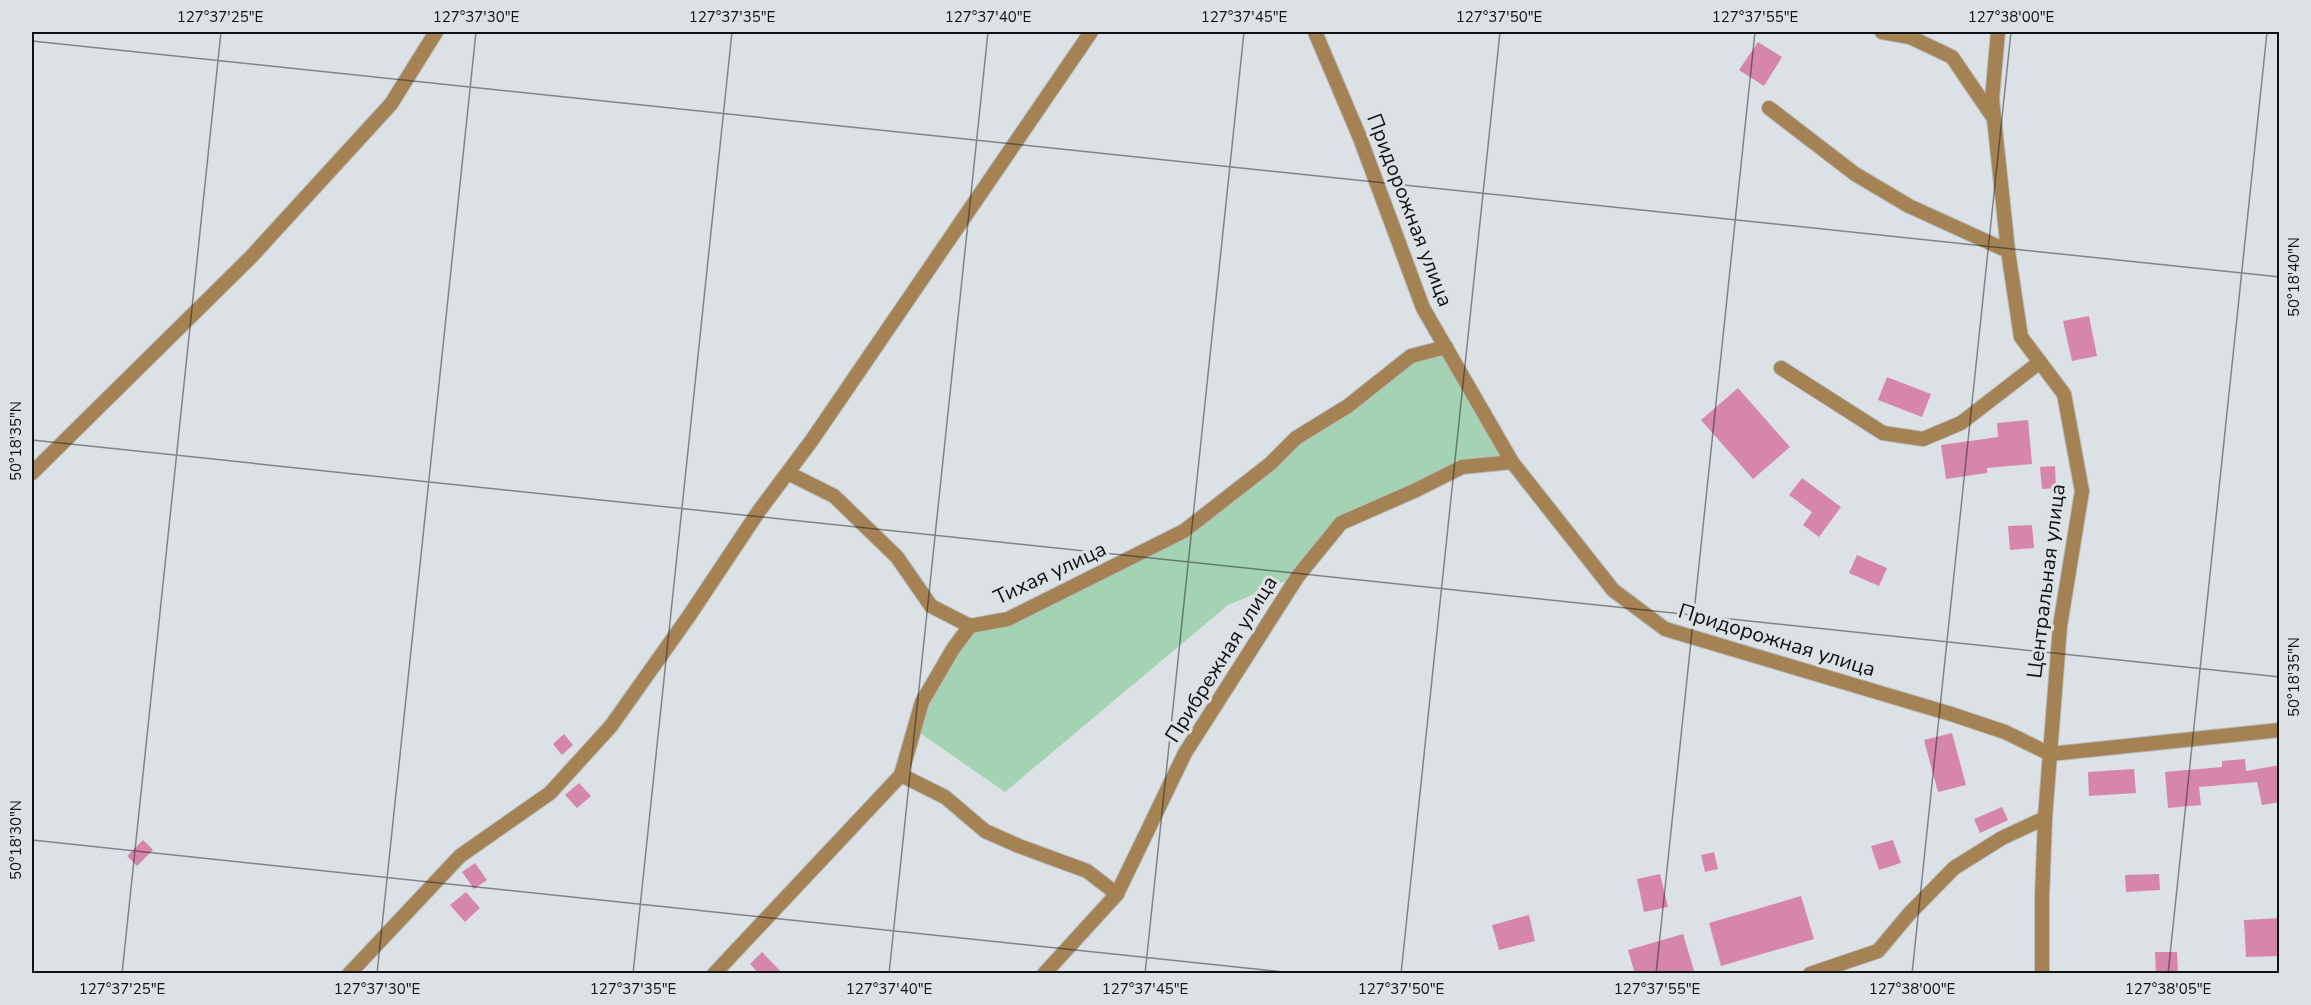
<svg xmlns="http://www.w3.org/2000/svg" width="2311" height="1005" font-family="'Nunito Sans',sans-serif">
  <rect width="100%" height="100%" fill="#dce1e5"/>
  <polygon fill="#a4d3b3" points="1446,347 1512,462 1462,467 1341,523 1298,576 1228,605 1005,792 914,729 970,626 1008,619 1184,531 1411,356"/>
  <g fill="#d686ab">
    <polygon points="1758,42 1782,57 1764,86 1739,70"/>
    <polygon points="2089,316 2097,356 2072,361 2063,321"/>
    <polygon points="1887,377 1931,394 1922,417 1878,400"/>
    <polygon points="1738,388 1790,447 1753,479 1701,420"/>
    <polygon points="2028,420 2032,464 1987,468 1987,473 1946,479 1941,445 1998,437 1997,423"/>
    <polygon points="2055,466 2056,488 2042,489 2040,467"/>
    <polygon points="1802,478 1841,507 1819,537 1803,525 1812,512 1789,495"/>
    <polygon points="2032,525 2034,548 2010,550 2008,526"/>
    <polygon points="1857,555 1887,568 1879,586 1849,573"/>
    <polygon points="1952,733 1966,785 1938,792 1924,740"/>
    <polygon points="564,734 573,745 562,755 553,744"/>
    <polygon points="2245,759 2246,771 2280,765 2280,802 2262,805 2257,782 2199,787 2201,805 2168,808 2165,772 2222,767 2222,761"/>
    <polygon points="2134,769 2136,793 2089,796 2088,772"/>
    <polygon points="579,783 591,796 577,808 565,795"/>
    <polygon points="2002,807 2008,820 1980,833 1974,819"/>
    <polygon points="143,840 153,850 137,866 127,856"/>
    <polygon points="1893,840 1901,863 1879,870 1871,846"/>
    <polygon points="1714,852 1718,869 1705,872 1701,855"/>
    <polygon points="475,863 487,880 474,889 462,872"/>
    <polygon points="1660,874 1668,907 1644,912 1637,879"/>
    <polygon points="2159,874 2160,890 2126,892 2125,875"/>
    <polygon points="466,892 480,908 465,922 450,905"/>
    <polygon points="1801,896 1814,939 1721,966 1709,923"/>
    <polygon points="1529,915 1535,941 1499,950 1492,925"/>
    <polygon points="2280,918 2280,956 2246,957 2244,920"/>
    <polygon points="1683,934 1695,974 1635,974 1628,950"/>
    <polygon points="762,952 783,974 759,974 750,964"/>
    <polygon points="2155,952 2177,952 2178,974 2156,974"/>
  </g>
  <g fill="none" stroke-linecap="round" stroke-linejoin="round">
    <defs>
      <g id="minor">
        <polyline points="1315,32 1360,138 1423,308 1512,462 1613,590 1665,629 1951,714 2005,732 2050,754 2280,730"/>
        <polyline points="1882,32 1910,37 1952,57 1993,117"/>
        <polyline points="1998,32 1992,99 2008,251 2021,337 2064,394 2082,491 2060,626 2045,818 2042,898 2042,974"/>
        <polyline points="1769,108 1855,174 1909,206 2008,251"/>
        <polyline points="1781,368 1883,433 1923,439 1961,423 2040,362"/>
        <polyline points="32,473 251,257 391,104 436,32"/>
        <polyline points="788,473 834,496 897,557 931,606 970,626"/>
        <polyline points="901,775 945,797 985,831 1019,846 1087,871 1117,894"/>
        <polyline points="349,974 460,856 550,793 611,726 689,616 759,511 812,440 1091,32"/>
        <polyline points="714,974 901,775 922,702 953,649 970,626 1008,619 1184,531 1270,464 1296,438 1348,406 1411,356 1446,347"/>
        <polyline points="1044,974 1117,894 1185,753 1298,576 1341,523 1414,491 1462,467 1512,462"/>
        <polyline points="1810,974 1878,951 1909,914 1954,868 2002,838 2045,818"/>
      </g>
    </defs>
    <use href="#minor" stroke="#b7bcbf" stroke-width="16"/>
    <use href="#minor" stroke="#a58254" stroke-width="14"/>
  </g>
  <path fill="none" stroke="#111213" stroke-width="1.5" stroke-opacity="0.45" d="M 32,41 L 2280,277M 32,440 L 2280,677M 32,840 L 1302,974M 122,974 L 221,32M 377,974 L 476,32M 633,974 L 732,32M 889,974 L 988,32M 1145,974 L 1244,32M 1401,974 L 1500,32M 1656,974 L 1755,32M 1912,974 L 2011,32M 2168,974 L 2267,32"/>
  <g text-anchor="middle" dominant-baseline="central" stroke-width="6" stroke-linejoin="round" paint-order="stroke">
    <g font-size="21" fill="#111213" stroke="#dce1e5">
      <text transform="translate(1410 210) rotate(69)">Придорожная улица</text>
      <text transform="translate(1050 573) rotate(-25)">Тихая улица</text>
      <text transform="translate(2046 581) rotate(-83)">Центральная улица</text>
      <text transform="translate(1777 640) rotate(17)">Придорожная улица</text>
      <text transform="translate(1221 659) rotate(-58)">Прибрежная улица</text>
    </g>
  </g>
  <rect width="2311" height="1005" fill="none" stroke="#dce1e5" stroke-width="66"/>
  <rect x="33" y="33" width="2245" height="939" fill="none" stroke="#111213" stroke-width="2"/>
  <g font-size="15" text-anchor="middle" fill="#111213">
    <text x="220" y="22">127°37'25"E</text>
    <text x="476" y="22">127°37'30"E</text>
    <text x="732" y="22">127°37'35"E</text>
    <text x="988" y="22">127°37'40"E</text>
    <text x="1244" y="22">127°37'45"E</text>
    <text x="1499" y="22">127°37'50"E</text>
    <text x="1755" y="22">127°37'55"E</text>
    <text x="2011" y="22">127°38'00"E</text>
    <text transform="translate(2294 277) rotate(-90)" y="5">50°18'40"N</text>
    <text transform="translate(16 441) rotate(-90)" y="5">50°18'35"N</text>
    <text transform="translate(2294 677) rotate(-90)" y="5">50°18'35"N</text>
    <text transform="translate(16 840) rotate(-90)" y="5">50°18'30"N</text>
    <text x="122" y="994">127°37'25"E</text>
    <text x="377" y="994">127°37'30"E</text>
    <text x="633" y="994">127°37'35"E</text>
    <text x="889" y="994">127°37'40"E</text>
    <text x="1145" y="994">127°37'45"E</text>
    <text x="1401" y="994">127°37'50"E</text>
    <text x="1657" y="994">127°37'55"E</text>
    <text x="1912" y="994">127°38'00"E</text>
    <text x="2168" y="994">127°38'05"E</text>
  </g>
</svg>
